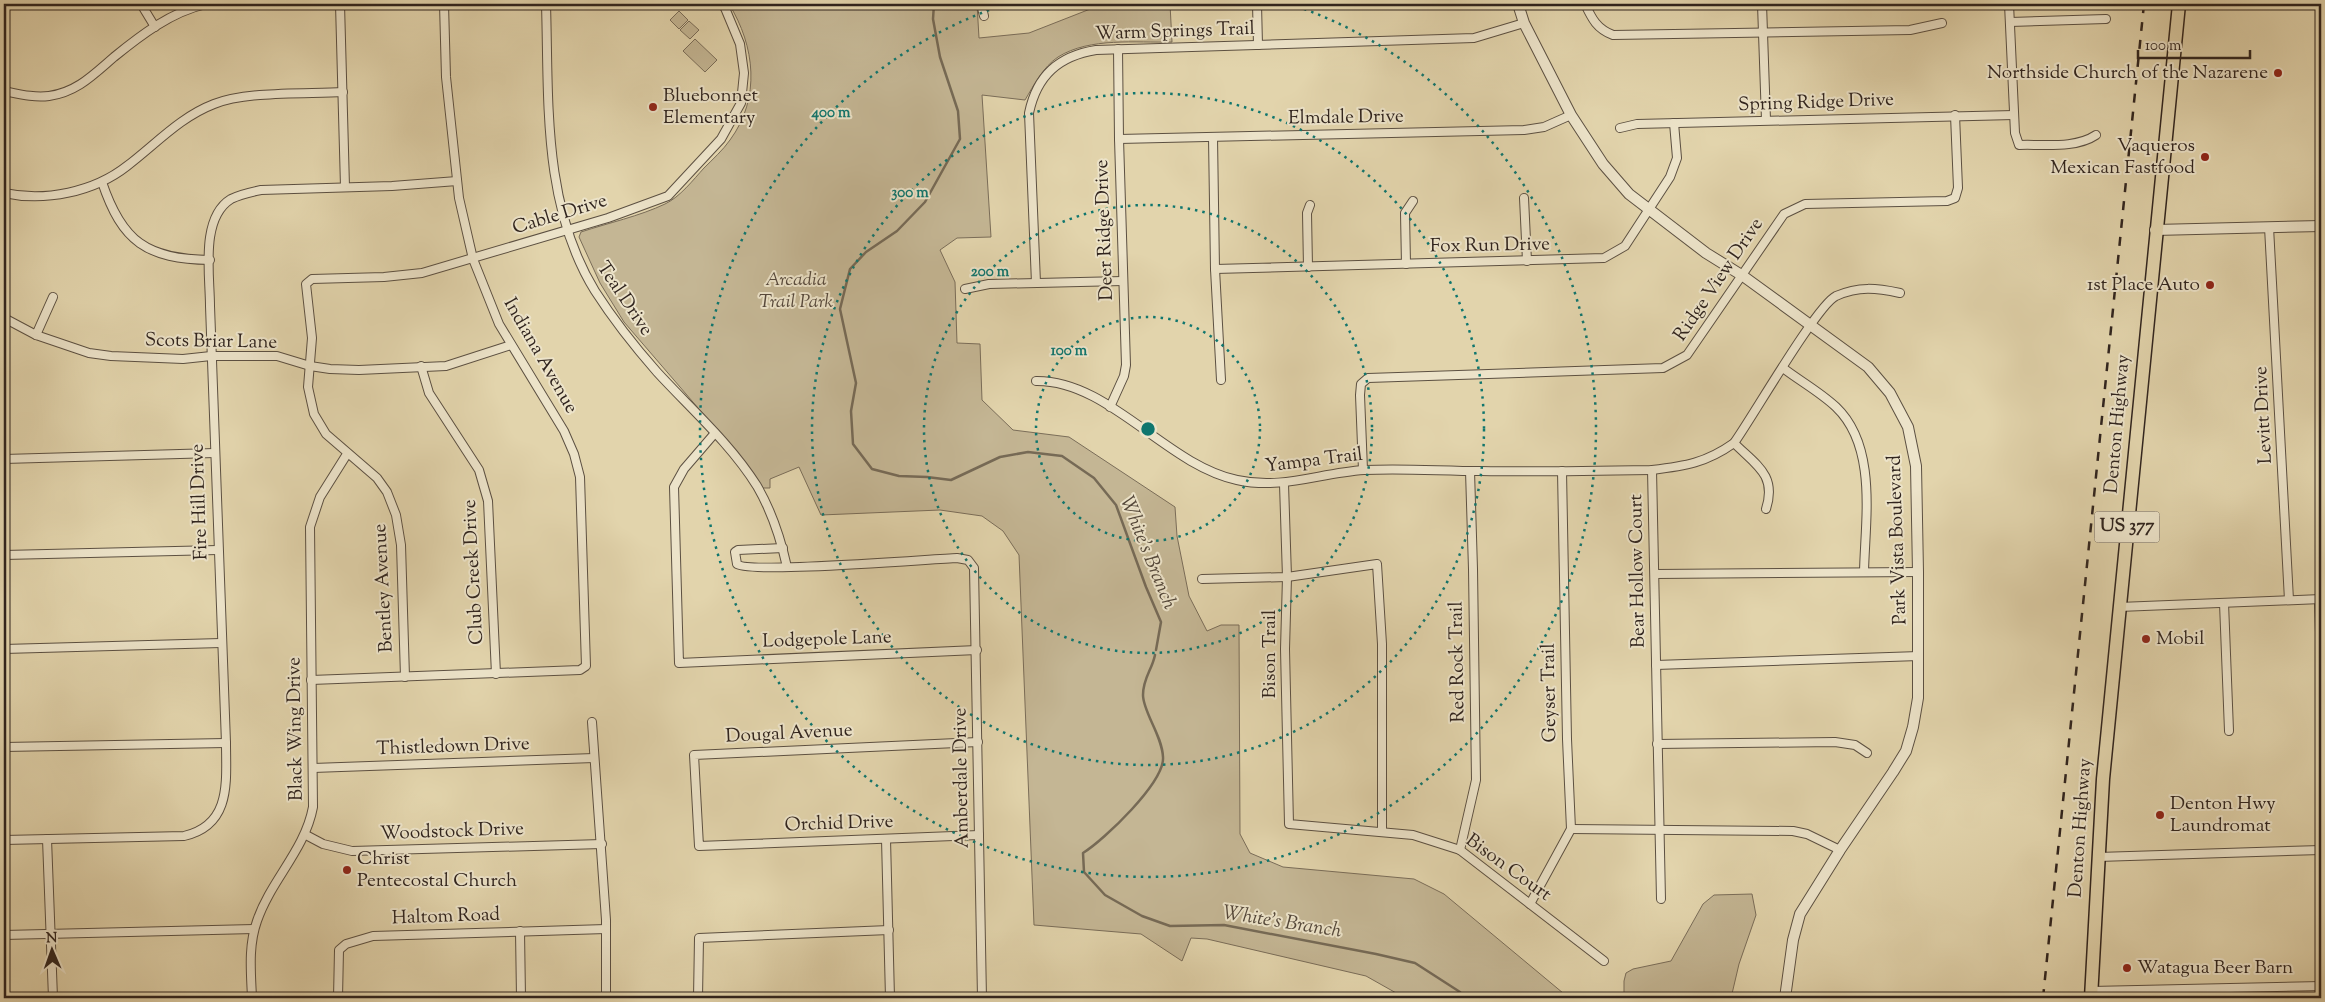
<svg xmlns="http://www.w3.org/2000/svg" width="2325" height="1002" font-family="'Sorts Mill Goudy',serif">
  <rect width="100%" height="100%" fill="#e2d4ac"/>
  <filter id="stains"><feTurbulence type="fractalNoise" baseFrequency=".004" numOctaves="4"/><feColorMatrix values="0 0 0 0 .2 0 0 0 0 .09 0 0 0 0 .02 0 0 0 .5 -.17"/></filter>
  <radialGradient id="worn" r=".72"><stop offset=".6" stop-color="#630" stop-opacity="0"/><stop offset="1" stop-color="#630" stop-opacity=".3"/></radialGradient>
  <g fill="#c4b694" stroke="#7a6d59">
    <path d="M 729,4 L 977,4 L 979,38 L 1029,33 L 1103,4 L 1170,4 L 1172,42 C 1136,43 1090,37 1058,57 C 1043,67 1034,85 1025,100 L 982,95 L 991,237 L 957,238 L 940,250 L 955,282 L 957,343 L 980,344 L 982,400 L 1013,430 L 1069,437 L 1175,507 L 1177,536 L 1189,596 L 1207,631 L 1221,625 L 1239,625 L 1240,834 L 1250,853 L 1283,867 L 1414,879 L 1444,894 L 1569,998 L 1405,998 L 1366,976 L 1207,939 L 1191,938 L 1182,961 L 1141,934 L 1034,925 L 1019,555 L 1003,531 L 982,516 L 940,510 L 821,515 L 799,467 L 770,479 L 770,488 L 763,488 L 742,459 L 624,322 L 600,283 L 579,237 L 581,232 C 608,223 640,216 665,204 C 680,197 693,180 704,168 C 713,159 723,150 730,140 C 761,98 755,46 729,4 Z"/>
    <polygon points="679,11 688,20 679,29 670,20"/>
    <polygon points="689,21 699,30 690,39 680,30"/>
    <polygon points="695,39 717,60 705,72 683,51"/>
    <polygon points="1752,894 1756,915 1739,964 1731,998 1624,998 1624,981 1626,973 1633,969 1671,961 1703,904 1714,895"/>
  </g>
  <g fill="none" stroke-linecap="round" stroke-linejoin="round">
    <g stroke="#766a56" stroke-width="2.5">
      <polyline points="934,4 933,19 940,57 958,111 960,139 925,202 897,231 866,252 850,269 840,309 856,383 851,411 853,444 872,469 899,476 927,477 951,480 1000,457 1028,452 1062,456 1094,478 1116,505 1146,587 1161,622 1156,650"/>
      <path d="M 1155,655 C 1152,670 1143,678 1143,695 C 1143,712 1162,735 1163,757 C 1165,782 1104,840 1083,853 L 1084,872 L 1105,895 L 1142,916 L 1170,926 L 1224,925 L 1376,954 L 1415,963 L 1460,992 L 1464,998"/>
    </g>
    <defs>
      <g id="minor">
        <polyline points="141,4 155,27"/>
        <polyline points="340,4 345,187"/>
        <path d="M 546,4 C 549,100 542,205 595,291 C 613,319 635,347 657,372 C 691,409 730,443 757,486 C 771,510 781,540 787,567"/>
        <polyline points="981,4 984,16"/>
        <polyline points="1257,4 1258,45"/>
        <path d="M 1585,4 C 1592,19 1597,29 1613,35 L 1910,30 L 1942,23"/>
        <polyline points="1762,4 1766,120"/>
        <path d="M 2009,4 L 2015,133 L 2019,145 C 2044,144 2075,149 2096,135"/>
        <polyline points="2010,22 2106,19"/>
        <path d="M 4,91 C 19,94 34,98 49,96 C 77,92 93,75 114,57 C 141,35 171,12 206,4"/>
        <polyline points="1620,128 1637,124 2014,115"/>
        <polyline points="1213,137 1215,269 1221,380"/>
        <polyline points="1119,139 1524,130 1544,127 1571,115"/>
        <path d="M 102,182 C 122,242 147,259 210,260"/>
        <path d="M 4,193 C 45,202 94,192 127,166 C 156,144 180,117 214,104 C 247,91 306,94 343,92"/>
        <polyline points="1524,198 1527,261"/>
        <polyline points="2269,227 2289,600"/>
        <polyline points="1406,264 1405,213 1413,201"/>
        <polyline points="1308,267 1307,213 1310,205"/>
        <polyline points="1215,269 1604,258 1625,246 1670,177 1677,158 1674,123"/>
        <path d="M 1036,283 L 1029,113 C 1037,75 1059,56 1096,50 L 1474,38 L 1524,23"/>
        <polyline points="965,289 989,284 1123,281"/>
        <polyline points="4,318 36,335 89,353 111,356 183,359 211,356 277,356 310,366 330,369 359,370 446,366 511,345"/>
        <polyline points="36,335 53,297"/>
        <polyline points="421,366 429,393 479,470 488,501 496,674"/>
        <path d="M 1783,368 C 1800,381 1820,392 1836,407 C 1878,447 1865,521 1864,572"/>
        <path d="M 1036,381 C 1109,380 1166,465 1237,480 C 1282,490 1319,473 1364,470 C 1403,468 1442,471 1481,471 C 1538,472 1595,471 1652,470 C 1685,466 1706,463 1734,443 C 1752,418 1817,305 1836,296 C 1859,286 1876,288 1900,293"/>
        <polyline points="1110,407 1124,376 1126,365 1119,139 1118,49"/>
        <polyline points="715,433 684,469 674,487 679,663 977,650"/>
        <path d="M 1734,443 C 1756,465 1777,475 1766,509"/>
        <polyline points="4,459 215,453"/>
        <polyline points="1363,470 1360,395 1361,384 1368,378 1663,368 1687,355 1784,214 1805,204 1947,201 1955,198 1958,188 1955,115"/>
        <polyline points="1652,470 1661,899"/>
        <polyline points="1284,484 1287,577 1285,649 1289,824 1413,835 1460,850 1604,961"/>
        <path d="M 783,548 L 738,550 L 735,552 L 737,564 C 747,574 930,559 957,558 L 968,560 L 974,568 L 982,998"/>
        <polyline points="4,555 218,550"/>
        <polyline points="1655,574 1918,572"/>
        <polyline points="1202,579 1287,577 1377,564 1382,644 1382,832"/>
        <polyline points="2319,599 2321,666"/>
        <polyline points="2224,603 2229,731"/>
        <polyline points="2119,607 2321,599"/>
        <polyline points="4,649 221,643"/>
        <polyline points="1656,665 1919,656"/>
        <polyline points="405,677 401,545 396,515 387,492 377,478 326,434 314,414 308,387 312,338 306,284 312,279 384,277 422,273 608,218 668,196 721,139 741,103 744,73 740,44 725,8 721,4"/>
        <polyline points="311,680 580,670 586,666 580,477 574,454 564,431 499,324 473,259 459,198 446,77 444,4"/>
        <polyline points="592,722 606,920 606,998"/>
        <polyline points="978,742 694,755 699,846 979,835"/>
        <polyline points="1657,744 1835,742 1855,745 1867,753"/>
        <polyline points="4,747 226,743"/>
        <polyline points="313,768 594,758"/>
        <polyline points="1571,829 1793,831 1807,834 1840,850"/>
        <polyline points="306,835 323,844 352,851 602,844"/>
        <polyline points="47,839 53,998"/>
        <polyline points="886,839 890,998"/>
        <path d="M 4,840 L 184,836 C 232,825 226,781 226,743 L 210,306 C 210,275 200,218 231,199 C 241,194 251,192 261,190 L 392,186 L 457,181"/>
        <polyline points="1460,850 1476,780 1473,569 1470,471"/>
        <polyline points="2098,857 2321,850"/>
        <polyline points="1530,904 1571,829 1567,739 1562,471"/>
        <polyline points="520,931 521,998"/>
        <polyline points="4,935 254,929"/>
        <polyline points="2091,991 2321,986"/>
        <path d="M 252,998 C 251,973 248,946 257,921 C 271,880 305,850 313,807 L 310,527 L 320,497 L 347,454"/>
        <polyline points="338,998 339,950 346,944 373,936 606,929"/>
        <polyline points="698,998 699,938 889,930"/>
      </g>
      <g id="tertiary">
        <polyline points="1518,4 1524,23 1571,115 1603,164 1629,194 1706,253 1743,276 1868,367 1890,393 1908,427 1916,466 1918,572 1918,698 1913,727 1906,751 1893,772 1840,850 1800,914 1793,940 1785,998"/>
        <polyline points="4,5 5,4"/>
        <polyline points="2155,230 2321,226"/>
      </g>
      <polyline id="primary" points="2091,998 2103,779 2179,4"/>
    </defs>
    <use href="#minor" stroke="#5c5042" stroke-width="10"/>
    <use href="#tertiary" stroke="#5c5042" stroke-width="12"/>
    <use href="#primary" stroke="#30241e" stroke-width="15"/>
    <use href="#minor" stroke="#ece3c9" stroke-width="8"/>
    <use href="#tertiary" stroke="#ece3c9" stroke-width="10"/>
    <use href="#primary" stroke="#e2d4ac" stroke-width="12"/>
    <polyline stroke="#30241e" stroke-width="2.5" stroke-dasharray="9 9" stroke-linecap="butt" points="2043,998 2144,4"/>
  </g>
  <g fill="none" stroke="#0f766e" stroke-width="2.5" stroke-dasharray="2.5 5">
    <circle cx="1148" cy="429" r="112"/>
    <circle cx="1148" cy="429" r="224"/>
    <circle cx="1148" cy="429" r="336"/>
    <path d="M1290 4A448 448 0 1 1 1006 4"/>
  </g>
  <g fill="#8f2418" stroke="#ece3c9" stroke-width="2">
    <circle cx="2278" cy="73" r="5"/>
    <circle cx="653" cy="107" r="5"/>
    <circle cx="2205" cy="157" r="5"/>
    <circle cx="2210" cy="285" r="5"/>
    <circle cx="2146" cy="639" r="5"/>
    <circle cx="2160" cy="815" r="5"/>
    <circle cx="347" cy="870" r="5"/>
    <circle cx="2127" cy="968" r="5"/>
  </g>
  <g text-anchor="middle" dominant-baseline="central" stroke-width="4" stroke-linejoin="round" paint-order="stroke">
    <rect fill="#ece3c9" stroke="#685d51" stroke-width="1" x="2094.5" y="511.5" width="65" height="31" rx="4"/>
    <g font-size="18" font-weight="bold" fill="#30241e">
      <text x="2127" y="527">US 377</text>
    </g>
    <g font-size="19" fill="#30241e" stroke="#ece3c9">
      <text transform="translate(1175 32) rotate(-2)">Warm Springs Trail</text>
      <text transform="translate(1816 103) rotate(-2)">Spring Ridge Drive</text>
      <text transform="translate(1346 118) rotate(-1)">Elmdale Drive</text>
      <text transform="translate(560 215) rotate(-17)">Cable Drive</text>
      <text transform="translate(1105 230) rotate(-92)">Deer Ridge Drive</text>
      <text transform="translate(1490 246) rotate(-1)">Fox Run Drive</text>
      <text transform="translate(1719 280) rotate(-56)">Ridge View Drive</text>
      <text transform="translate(624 299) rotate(56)">Teal Drive</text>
      <text transform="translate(211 342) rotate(1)">Scots Briar Lane</text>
      <text transform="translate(540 356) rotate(60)">Indiana Avenue</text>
      <text transform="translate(2264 415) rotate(-93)">Levitt Drive</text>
      <text transform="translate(2118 424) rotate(-85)">Denton Highway</text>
      <text transform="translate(1314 461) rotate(-7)">Yampa Trail</text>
      <text transform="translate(200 502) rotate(-92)">Fire Hill Drive</text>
      <text transform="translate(1898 540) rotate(-92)">Park Vista Boulevard</text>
      <text transform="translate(1638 571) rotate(-91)">Bear Hollow Court</text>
      <text transform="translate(474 572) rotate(-93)">Club Creek Drive</text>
      <text transform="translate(384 588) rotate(-93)">Bentley Avenue</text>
      <text transform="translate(827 640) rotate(-2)">Lodgepole Lane</text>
      <text transform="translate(1270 654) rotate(-90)">Bison Trail</text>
      <text transform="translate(1458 662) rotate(-91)">Red Rock Trail</text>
      <text transform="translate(1550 693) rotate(-91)">Geyser Trail</text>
      <text transform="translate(296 729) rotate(-91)">Black Wing Drive</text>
      <text transform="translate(789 734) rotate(-3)">Dougal Avenue</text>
      <text transform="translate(453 747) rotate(-2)">Thistledown Drive</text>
      <text transform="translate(962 778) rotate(-91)">Amberdale Drive</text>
      <text transform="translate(839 824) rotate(-2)">Orchid Drive</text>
      <text transform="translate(2081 828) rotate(-86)">Denton Highway</text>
      <text transform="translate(452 832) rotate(-2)">Woodstock Drive</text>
      <text transform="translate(1508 868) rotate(36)">Bison Court</text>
      <text transform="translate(446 917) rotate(-2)">Haltom Road</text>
    </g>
    <g font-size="19" fill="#30241e" stroke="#ece3c9" text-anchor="start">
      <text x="2268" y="73" text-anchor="end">Northside Church of the Nazarene</text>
      <text x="663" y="96">Bluebonnet<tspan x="663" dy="22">Elementary</tspan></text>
      <text x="2195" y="146" text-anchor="end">Vaqueros<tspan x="2195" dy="22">Mexican Fastfood</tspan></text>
      <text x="2200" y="285" text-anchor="end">1st Place Auto</text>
      <text x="2156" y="639">Mobil</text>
      <text x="2170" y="804">Denton Hwy<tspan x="2170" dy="22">Laundromat</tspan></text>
      <text x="357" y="859">Christ<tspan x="357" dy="22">Pentecostal Church</tspan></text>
      <text x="2137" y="968">Watagua Beer Barn</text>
    </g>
    <g font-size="19" font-style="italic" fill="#55483c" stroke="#ece3c9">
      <text x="796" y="280">Arcadia<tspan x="796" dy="22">Trail Park</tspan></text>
    </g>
    <g font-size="20" font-style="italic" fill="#53473a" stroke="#ece3c9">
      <text transform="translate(1147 553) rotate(68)">White's Branch</text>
      <text transform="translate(1282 923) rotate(9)">White's Branch</text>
    </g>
  </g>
  <circle cx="1148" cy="429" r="8" fill="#0f766e" stroke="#ece3c9" stroke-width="2.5"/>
  <g font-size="15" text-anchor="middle" font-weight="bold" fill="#0f766e" stroke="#ece3c9" stroke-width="4" stroke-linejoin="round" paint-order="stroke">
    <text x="831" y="117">400 m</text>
    <text x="910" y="197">300 m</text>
    <text x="990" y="276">200 m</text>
    <text x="1069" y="355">100 m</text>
  </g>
  <rect width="2325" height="1002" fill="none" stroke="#e2d4ac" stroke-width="20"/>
  <rect x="5" y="5" width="2315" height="992" fill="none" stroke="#30241e" stroke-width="2.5"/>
  <rect x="10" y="10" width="2305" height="982" fill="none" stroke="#30241e"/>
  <g transform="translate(52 950) rotate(358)" stroke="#ece3c9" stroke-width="4" paint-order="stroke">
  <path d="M0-4L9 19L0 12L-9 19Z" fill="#30241e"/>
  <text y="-8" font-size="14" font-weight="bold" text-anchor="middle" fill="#30241e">N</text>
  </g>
  <path d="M2138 50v8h112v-8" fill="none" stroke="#30241e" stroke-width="2.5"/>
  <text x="2145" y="50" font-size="15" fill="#30241e" stroke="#ece3c9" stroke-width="4" paint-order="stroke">100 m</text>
  <rect width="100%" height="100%" filter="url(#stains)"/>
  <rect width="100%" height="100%" fill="url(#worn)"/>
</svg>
